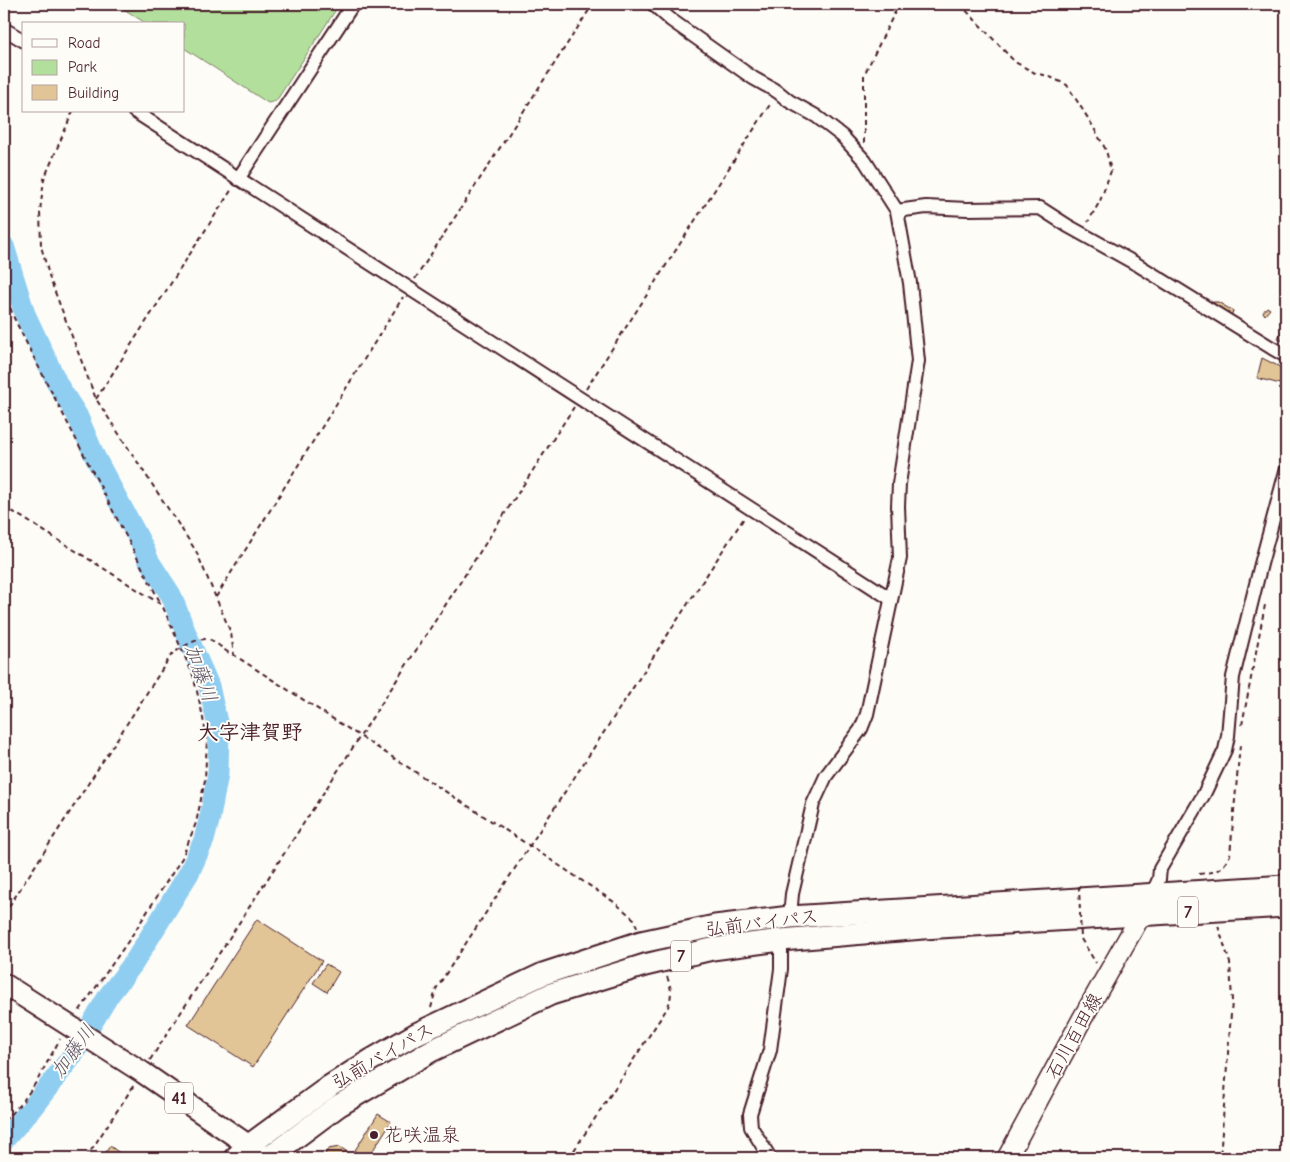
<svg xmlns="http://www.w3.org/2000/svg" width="1290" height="1162" font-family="'Comic Neue','Klee One',sans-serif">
  <rect width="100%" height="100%" fill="#fdfcf7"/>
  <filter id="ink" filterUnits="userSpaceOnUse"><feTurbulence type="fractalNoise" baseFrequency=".02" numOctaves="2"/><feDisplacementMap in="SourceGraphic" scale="10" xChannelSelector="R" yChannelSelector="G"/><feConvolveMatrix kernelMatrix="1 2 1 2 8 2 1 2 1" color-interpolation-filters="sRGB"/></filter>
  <g filter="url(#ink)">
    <polygon fill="#b3df9c" stroke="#7e7f64" points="116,4 239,4 253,6 262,4 346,4 342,11 337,8 276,101 268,103 184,48 184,24 147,24"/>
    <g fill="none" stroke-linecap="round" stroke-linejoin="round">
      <polyline stroke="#90cef1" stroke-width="21" points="4,246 25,314 58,385 77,415 95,457 142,545 149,561 171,595 186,633 209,686 219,731 218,774 210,817 204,840 189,873 133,964 109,995 73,1055 32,1108 4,1140"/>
    </g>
    <g fill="#e1c596" stroke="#4a1f2b">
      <polygon points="1213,302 1218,302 1233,311 1230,319 1213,305"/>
      <polygon points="1267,307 1270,309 1265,315 1263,312"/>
      <polygon points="1283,329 1286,331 1286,343 1278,338"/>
      <polygon points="1262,358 1286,370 1286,388 1285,391 1278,389 1284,385 1257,378"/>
      <polygon points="257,919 322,961 253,1067 188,1025"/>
      <polygon points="326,964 339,972 327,992 313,983"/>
      <polygon points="378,1114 391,1122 368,1158 323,1158 328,1149 340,1147 352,1155"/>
      <polygon points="110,1146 125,1157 125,1158 102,1158"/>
    </g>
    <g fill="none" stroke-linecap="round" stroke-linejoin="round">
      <defs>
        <g id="minor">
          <polyline points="653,4 671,20 753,78 778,92 789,101 816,116 842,136 865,161 897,211 910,283 918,361 899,484 898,506 900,558 867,714 861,729 826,776 813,804 792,894 790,917"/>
          <polyline points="4,29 24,41"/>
          <polyline points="134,111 891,599"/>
          <polyline points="238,179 353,4"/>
          <polyline points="897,211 926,207 967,209 1040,208 1068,226 1138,265 1272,348 1286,356"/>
          <polyline points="1152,895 1159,879 1160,869 1204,794 1225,750 1228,736 1233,677 1261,564 1286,471"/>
          <polyline points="770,1158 751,1127 750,1114 770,1050 781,969 781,940"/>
        </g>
        <polyline id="secondary" points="1007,1158 1082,1019 1148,903"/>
        <polyline id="primary" points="4,984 142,1072 267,1158"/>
        <g id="trunk">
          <polyline points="235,1158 248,1146 330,1086 371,1060 416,1034 543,974 641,942 715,926 790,917 1286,886"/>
          <polyline points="268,1158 338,1106 431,1051 551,994 645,965 712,949 781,940 923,928 1286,906"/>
        </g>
      </defs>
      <use href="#minor" stroke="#4a1f2b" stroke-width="16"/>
      <use href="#secondary" stroke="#4a1f2b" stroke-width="22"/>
      <use href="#primary" stroke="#4a1f2b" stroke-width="24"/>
      <use href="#trunk" stroke="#4a1f2b" stroke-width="25"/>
      <g stroke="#4a1f2b" stroke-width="2" stroke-dasharray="5 4" stroke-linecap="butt">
        <polyline points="960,4 1015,62 1035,73 1048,76 1067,85 1091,123 1106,150 1111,171 1100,201 1088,222"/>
        <polyline points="73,111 44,179 40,211 41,246 50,279 96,399 196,551 231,633 234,655"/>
        <polyline points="864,143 864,75 899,4"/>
        <polyline points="415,279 593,4"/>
        <polyline points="4,291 14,318 33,356 161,604"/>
        <polyline points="586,389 771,103"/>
        <polyline points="96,399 232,189"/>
        <polyline points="4,506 162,605 193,675 201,708 207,739 205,780 196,823 182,858 129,940 78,1013"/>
        <polyline points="216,597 403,297"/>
        <polyline points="1242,725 1265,605"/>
        <path d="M 1199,874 C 1216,872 1222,871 1230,855 L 1240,745"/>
        <path d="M 4,914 L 172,654 C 183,647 201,634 213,641 C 221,646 225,652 234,655 L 530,846 L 614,902 L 634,919 L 637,927"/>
        <polyline points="1218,926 1230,963 1232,1001 1220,1158"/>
        <polyline points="1081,939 1096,963"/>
        <polyline points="431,1008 436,989 744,518"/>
        <polyline points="150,1060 574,407"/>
        <polyline points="4,1121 23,1101 37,1081 60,1039"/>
        <polyline points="86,1158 134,1085"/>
        <path d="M 569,1158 L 668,1007 C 672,995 672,989 667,977"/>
      </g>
      <use href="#minor" stroke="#fdfcf7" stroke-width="12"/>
      <use href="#secondary" stroke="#fdfcf7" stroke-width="19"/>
      <use href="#primary" stroke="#fdfcf7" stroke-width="20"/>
      <use href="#trunk" stroke="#fdfcf7" stroke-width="21"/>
      <polyline stroke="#4a1f2b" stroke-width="2" stroke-dasharray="5 4" stroke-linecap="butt" points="1079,886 1081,939"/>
    </g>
  </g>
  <circle fill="#4a1f2b" stroke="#fdfcf7" stroke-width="2" cx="374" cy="1135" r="5"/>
  <g text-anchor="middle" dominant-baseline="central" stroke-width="4" stroke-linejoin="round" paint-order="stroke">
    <g fill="#fdfcf7" stroke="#806168" stroke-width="1">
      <rect x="1178" y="896.5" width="20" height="31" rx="4"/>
      <rect x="671" y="940.5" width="20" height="31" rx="4"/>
      <rect x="165" y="1082.5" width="28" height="31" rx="4"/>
    </g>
    <g font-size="18" font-weight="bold" fill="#4a1f2b">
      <text x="1188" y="912">7</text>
      <text x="681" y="956">7</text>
      <text x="179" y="1098">41</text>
    </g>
    <g font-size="19" fill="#4a1f2b" stroke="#fdfcf7">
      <text transform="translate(762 923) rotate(-7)">弘前バイパス</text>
      <text transform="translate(1074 1036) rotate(-61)">石川百田線</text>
      <text transform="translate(383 1056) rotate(-30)">弘前バイパス</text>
    </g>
    <g font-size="19" fill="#4a1f2b" stroke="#fdfcf7" text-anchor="start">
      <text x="384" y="1135">花咲温泉</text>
    </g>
    <g font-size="20" font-style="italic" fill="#5f5466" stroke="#fdfcf7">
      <text transform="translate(201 673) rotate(71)">加藤川</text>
      <text transform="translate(73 1051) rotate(-54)">加藤川</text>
    </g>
    <g font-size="21" font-weight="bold" fill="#4a1f2b" stroke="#fdfcf7">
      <text x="250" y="732">大字津賀野</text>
    </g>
  </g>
  <rect width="1290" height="1162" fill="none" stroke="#fdfcf7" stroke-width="20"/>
  <rect x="10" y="10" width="1270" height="1142" fill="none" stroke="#4a1f2b" stroke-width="2" filter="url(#ink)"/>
  <rect x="22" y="22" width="162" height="90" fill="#fdfcf7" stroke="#b5a4a5"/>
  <rect x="32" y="39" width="25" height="8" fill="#fdfcf7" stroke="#b5a4a5"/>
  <text x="68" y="48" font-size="15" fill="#4a1f2b">Road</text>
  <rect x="32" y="60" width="25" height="15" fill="#b3df9c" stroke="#b5a4a5"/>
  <text x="68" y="72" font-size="15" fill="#4a1f2b">Park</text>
  <rect x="32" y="85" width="25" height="15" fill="#e1c596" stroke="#b5a4a5"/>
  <text x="68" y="98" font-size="15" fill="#4a1f2b">Building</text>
</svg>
